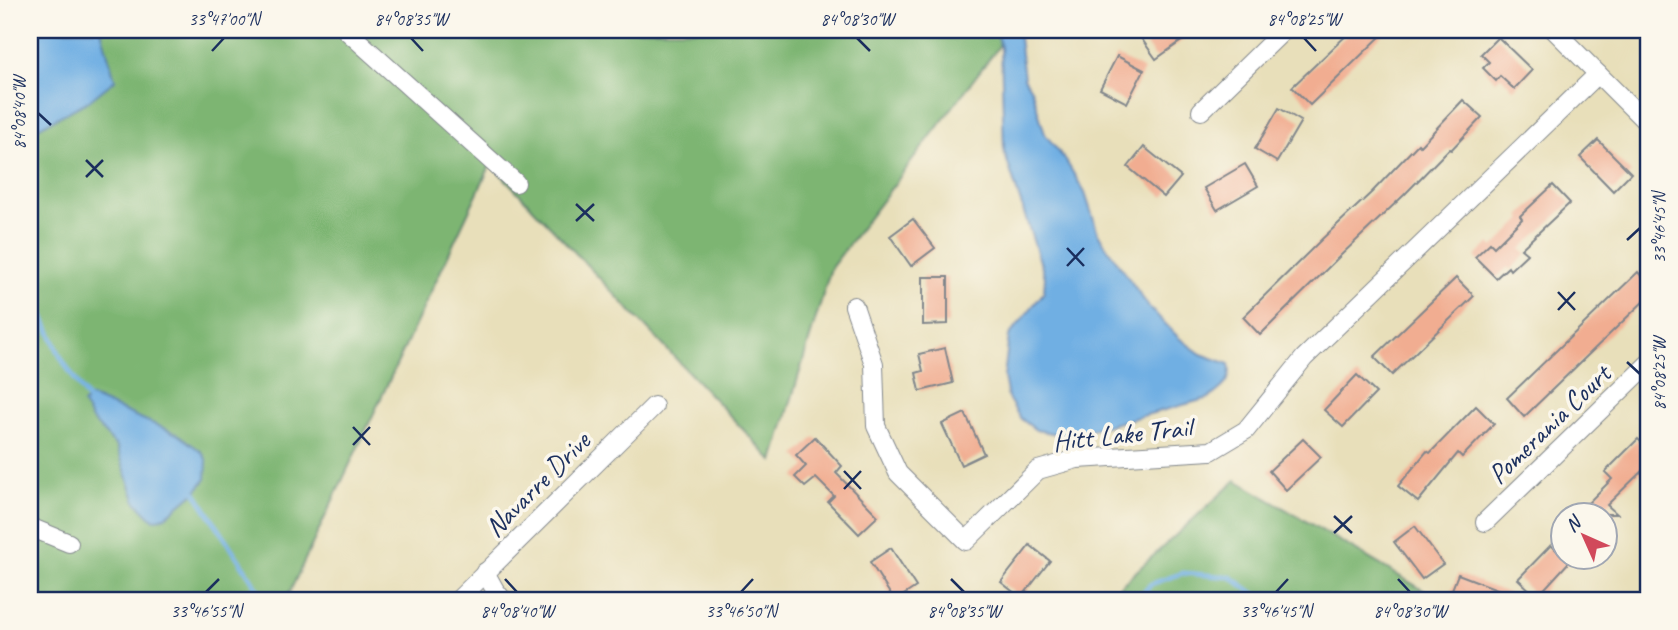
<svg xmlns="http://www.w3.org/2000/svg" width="1678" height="630" font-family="Caveat,sans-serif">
  <rect width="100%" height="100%" fill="#fbf7ec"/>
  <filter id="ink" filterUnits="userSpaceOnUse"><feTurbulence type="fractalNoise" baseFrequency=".0143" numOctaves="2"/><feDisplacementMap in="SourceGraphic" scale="14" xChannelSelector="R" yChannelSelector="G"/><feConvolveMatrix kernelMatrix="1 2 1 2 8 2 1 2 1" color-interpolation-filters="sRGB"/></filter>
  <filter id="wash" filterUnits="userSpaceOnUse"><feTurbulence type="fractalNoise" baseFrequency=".00686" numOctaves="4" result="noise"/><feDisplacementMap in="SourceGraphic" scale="28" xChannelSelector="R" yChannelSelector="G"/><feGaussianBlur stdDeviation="1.57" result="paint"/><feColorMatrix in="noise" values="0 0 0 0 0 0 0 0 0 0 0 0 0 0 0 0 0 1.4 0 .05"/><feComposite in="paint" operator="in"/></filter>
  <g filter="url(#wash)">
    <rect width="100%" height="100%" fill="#e8dfba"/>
    <g fill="#7db572" stroke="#4c7268" stroke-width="2">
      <polygon points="30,30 1011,30 831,268 773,461 491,164 286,600 30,600"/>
      <polygon points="1236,480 1440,600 1105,600"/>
    </g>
    <g fill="#70afe3" stroke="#466fa0" stroke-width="2">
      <polygon points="30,30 101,30 115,80 89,101 30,132"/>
      <path d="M 995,30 L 1018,30 L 1024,78 L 1032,91 L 1045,134 L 1066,161 L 1085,193 L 1098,233 L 1106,246 L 1149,307 L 1179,338 L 1201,354 L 1229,364 C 1233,382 1222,388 1209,398 L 1068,436 L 1036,430 L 1020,418 L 1008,398 L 1004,377 L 1009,336 L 1044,292 L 1045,277 L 1004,151 L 1001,47 Z"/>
      <polygon points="91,397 177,434 202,452 207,461 206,479 195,492 165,517 154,520 136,502 117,447 92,420 83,404"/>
    </g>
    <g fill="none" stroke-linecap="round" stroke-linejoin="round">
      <g stroke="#70afe3" stroke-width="5">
        <polyline points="30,226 40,309 61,358 88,400"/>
        <polyline points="195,492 265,600"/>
        <polyline points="1137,600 1151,584 1183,573 1231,577 1263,600"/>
      </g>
    </g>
    <g id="blocks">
      <g fill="#f1ad91">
        <polygon points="1153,30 1197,30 1156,59 1141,38"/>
        <polygon points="1352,30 1387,30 1310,105 1292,87"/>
        <polygon points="1498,37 1532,70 1514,89 1500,76 1496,81 1483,68 1489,62 1481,54"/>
        <polygon points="1117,56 1144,70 1127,103 1100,89"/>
        <polygon points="1463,100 1482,117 1451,150 1449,149 1404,195 1339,257 1260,335 1243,317 1322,239 1372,192 1418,144 1420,146"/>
        <polygon points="1279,108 1301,121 1277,162 1255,149"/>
        <polygon points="1598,140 1631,173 1613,191 1580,157"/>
        <polygon points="1144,147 1181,177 1164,197 1128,167"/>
        <polygon points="1245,164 1258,186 1217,210 1204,188"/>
        <polygon points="1553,185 1570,203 1521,249 1527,254 1510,270 1508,267 1496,278 1475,257 1490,243 1494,247 1522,219 1520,216"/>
        <polygon points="913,219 935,248 911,266 890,236"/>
        <polygon points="1638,272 1648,284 1648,297 1524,417 1507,398"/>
        <polygon points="923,277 948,277 948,324 923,325"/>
        <polygon points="1456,278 1474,296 1392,375 1374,357"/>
        <polygon points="945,348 953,383 920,391 916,373 923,371 919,354"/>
        <polygon points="1357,375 1376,393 1343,427 1324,410"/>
        <polygon points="1476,406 1494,424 1462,457 1458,453 1418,502 1398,486 1427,451 1430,453"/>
        <polygon points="965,413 984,454 961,465 942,424"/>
        <polygon points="815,437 842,466 836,473 878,516 859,534 828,502 834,496 816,478 805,487 795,477 806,466 796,455"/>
        <polygon points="1303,439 1321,457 1286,490 1269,471"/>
        <polygon points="1638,439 1648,449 1648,465 1607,505 1617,514 1577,514 1612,479 1605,472"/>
        <polygon points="1415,526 1443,564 1422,579 1394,542"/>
        <polygon points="1030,545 1050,561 1021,598 1001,582"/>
        <polygon points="1551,545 1569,562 1537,597 1518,579"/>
        <polygon points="891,548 916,587 896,600 894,600 870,562"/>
        <polygon points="1458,574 1523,599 1523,600 1448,600"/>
      </g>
    </g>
  </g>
  <g filter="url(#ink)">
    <use href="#blocks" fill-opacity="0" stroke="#82878c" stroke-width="2"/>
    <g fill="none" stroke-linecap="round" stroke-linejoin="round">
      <defs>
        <g id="minor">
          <polyline points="346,30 516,183"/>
          <polyline points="1554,30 1648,124"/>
          <polyline points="1201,111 1284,30"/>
          <polyline points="854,306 874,364 876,426 898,473 966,541 1038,470 1077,459 1211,451 1246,430 1304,358 1598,74"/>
          <polyline points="1485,522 1648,364"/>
          <polyline points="30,527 69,543"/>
          <polyline points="485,572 495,590 503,600"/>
          <polyline points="458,600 654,406"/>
        </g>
      </defs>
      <use href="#minor" stroke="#82878c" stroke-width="20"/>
      <use href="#minor" stroke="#fff" stroke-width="18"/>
    </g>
  </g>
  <path fill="none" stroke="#1b2f5e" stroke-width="2.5" d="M 411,38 L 423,51M 857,38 L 870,51M 1304,38 L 1316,51M 212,51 L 224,38M 38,113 L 51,125M 86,160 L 103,177M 86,177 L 103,160M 576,204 L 594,221M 576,221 L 594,204M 1627,240 L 1640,228M 1067,248 L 1084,266M 1067,266 L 1084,248M 1558,292 L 1575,310M 1558,310 L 1575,292M 1627,362 L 1640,374M 353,427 L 370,445M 353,445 L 370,427M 844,471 L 861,489M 844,489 L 861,471M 1334,516 L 1352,533M 1334,533 L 1352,516M 505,579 L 517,592M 951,579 L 964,592M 1398,579 L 1410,592M 206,592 L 219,579M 741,592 L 753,579M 1276,592 L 1288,579"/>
  <g text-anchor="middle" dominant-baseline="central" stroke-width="7" stroke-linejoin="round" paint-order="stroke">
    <g font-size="28" fill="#1b2f5e" stroke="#fbf7ec">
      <text transform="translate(1549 424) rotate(-44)">Pomerania Court</text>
      <text transform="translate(1122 434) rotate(-6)">Hitt Lake Trail</text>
      <text transform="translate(537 484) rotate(-45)">Navarre Drive</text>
    </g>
  </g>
  <rect width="1678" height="630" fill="none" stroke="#fbf7ec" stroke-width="77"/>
  <g transform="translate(1584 536) rotate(315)"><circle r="33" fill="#fbf7ec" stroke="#a1a7b3" stroke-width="2"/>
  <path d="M0-5L12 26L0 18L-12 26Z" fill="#d1495b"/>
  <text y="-10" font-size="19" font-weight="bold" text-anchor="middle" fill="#1b2f5e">N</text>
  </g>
  <rect x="38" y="38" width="1602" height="554" fill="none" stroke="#1b2f5e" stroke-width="2.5"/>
  <g font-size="18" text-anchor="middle" fill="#1b2f5e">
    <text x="224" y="25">33°47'00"N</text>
    <text x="411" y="25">84°08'35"W</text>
    <text x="857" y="25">84°08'30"W</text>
    <text x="1304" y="25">84°08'25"W</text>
    <text transform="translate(19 113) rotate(-90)" y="6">84°08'40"W</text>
    <text transform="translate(1659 228) rotate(-90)" y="6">33°46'45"N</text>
    <text transform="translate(1659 374) rotate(-90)" y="6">84°08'25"W</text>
    <text x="206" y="617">33°46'55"N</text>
    <text x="517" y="617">84°08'40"W</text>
    <text x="741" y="617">33°46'50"N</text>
    <text x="964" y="617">84°08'35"W</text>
    <text x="1276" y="617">33°46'45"N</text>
    <text x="1410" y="617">84°08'30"W</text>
  </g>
</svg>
